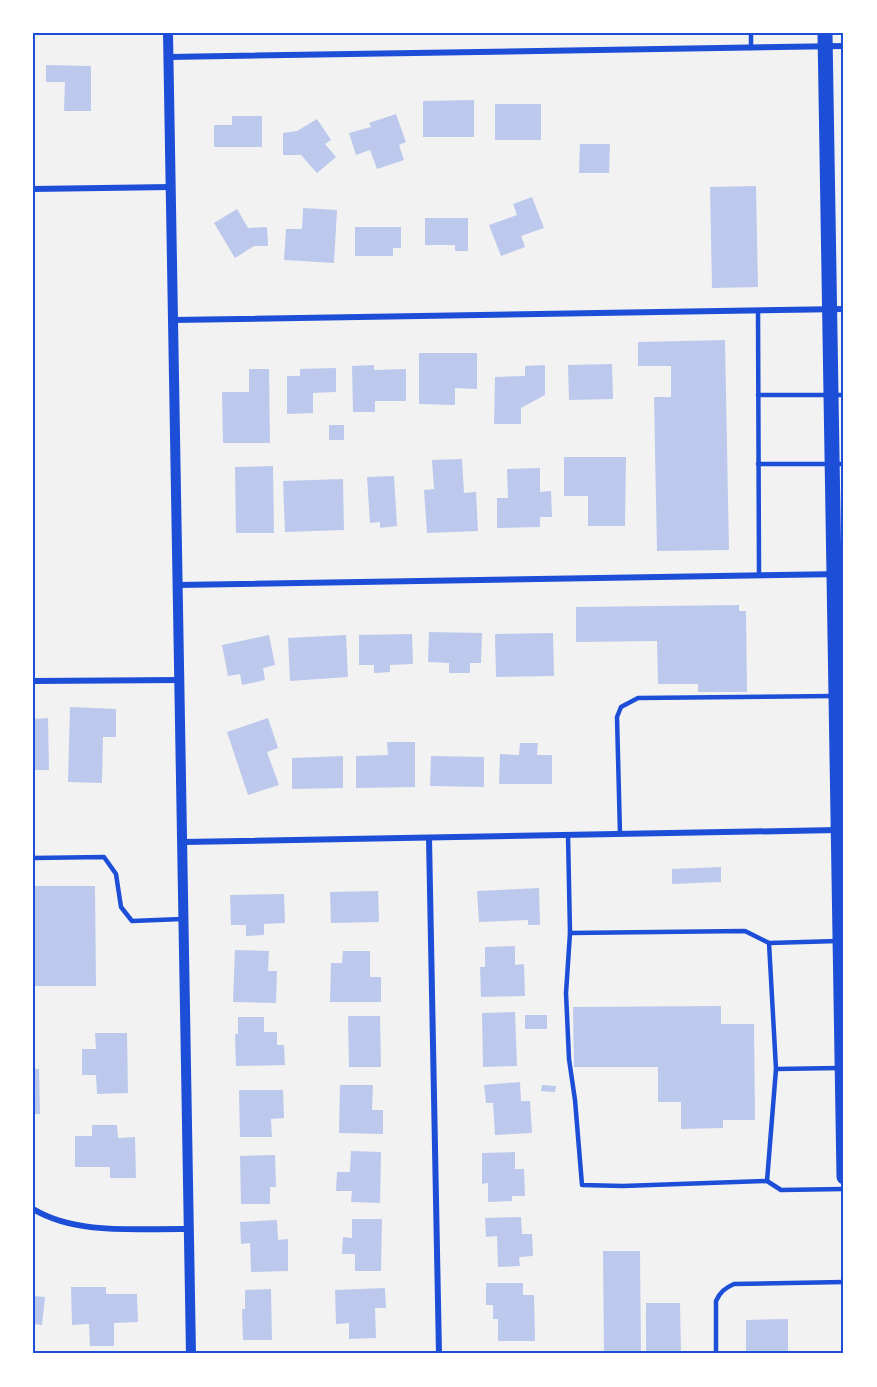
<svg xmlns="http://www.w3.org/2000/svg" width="877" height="1387" font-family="'PT Sans Narrow',sans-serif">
  <rect width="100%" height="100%" fill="#f2f2f2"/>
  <g fill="#bdc9ec">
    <polygon points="46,65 91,66 91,111 64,111 65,82 46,82"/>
    <polygon points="474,100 474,137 423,137 423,101"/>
    <rect x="495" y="104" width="46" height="36"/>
    <polygon points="396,114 406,142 399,145 404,160 377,169 370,150 356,155 349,133 371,127 369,123"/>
    <polygon points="232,116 262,116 262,147 214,147 214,125 232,125"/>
    <polygon points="317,119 331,140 325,144 336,157 317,173 301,155 283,155 283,133 297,131"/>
    <polygon points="580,144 610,144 609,173 579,173"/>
    <polygon points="756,186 758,287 712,288 710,187"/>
    <polygon points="532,197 544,228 521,236 525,247 501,256 489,225 517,215 513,204"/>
    <polygon points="303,208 337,210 334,263 284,260 286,229 302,229"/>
    <polygon points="237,209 248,228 267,227 268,246 254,246 235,258 214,223"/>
    <polygon points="425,218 468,218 468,251 455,251 455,245 425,245"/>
    <polygon points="355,227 401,227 401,248 393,248 393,256 355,256"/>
    <polygon points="725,340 729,550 657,551 654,397 671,397 671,366 638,366 638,342"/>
    <polygon points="419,353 477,353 477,389 455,388 455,405 419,404"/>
    <polygon points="612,364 613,399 569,400 568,365"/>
    <polygon points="374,365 374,370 406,369 406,401 375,401 375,412 353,412 352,366"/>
    <polygon points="545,365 545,395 521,408 521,424 494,424 495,377 525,376 525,366"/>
    <polygon points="336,368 336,392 313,393 313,413 287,414 287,376 300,376 300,369"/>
    <polygon points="249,369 269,369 270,443 223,443 222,392 249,392"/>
    <rect x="329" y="425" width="15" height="15"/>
    <polygon points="564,457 626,457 625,526 588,526 588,496 564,496"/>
    <polygon points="462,459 464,493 476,492 478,531 427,533 424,490 434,489 432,460"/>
    <polygon points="273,466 274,533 236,533 235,467"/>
    <polygon points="540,468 540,492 551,491 552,517 540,517 540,527 497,528 497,498 508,498 507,469"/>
    <polygon points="394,476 397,526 380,528 380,522 370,523 367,477"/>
    <polygon points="343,479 344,530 285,532 283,481"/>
    <polygon points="739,605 739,611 746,611 747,692 698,692 698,684 658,684 657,641 576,642 576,607"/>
    <polygon points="429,632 482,633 481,663 470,663 470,673 449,673 449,663 428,662"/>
    <polygon points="553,633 554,676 496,677 495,634"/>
    <polygon points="412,634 413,664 390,665 390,672 374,673 374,665 359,665 359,635"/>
    <polygon points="269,635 275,665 263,668 265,680 242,685 240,674 228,676 222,645"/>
    <polygon points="346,635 348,677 290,681 288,638"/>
    <polygon points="70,707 116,709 116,737 103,737 102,783 68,782"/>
    <polygon points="48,718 49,770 33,770 33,719"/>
    <polygon points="268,718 278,748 267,752 279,785 248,795 227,732"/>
    <polygon points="387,742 415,742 415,787 356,788 356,756 388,755"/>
    <polygon points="520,743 538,743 537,755 552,755 552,784 499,784 500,754 519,755"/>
    <polygon points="343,756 343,788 292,789 292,758"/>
    <polygon points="431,756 484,757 484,787 430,786"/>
    <polygon points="721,867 721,882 672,884 672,869"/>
    <polygon points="33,886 95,886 96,986 33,986"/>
    <polygon points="539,888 540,925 528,925 528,920 479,922 477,891"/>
    <polygon points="378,891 379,922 331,923 330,892"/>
    <polygon points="284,894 285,923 264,924 264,935 246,936 246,925 231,925 230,895"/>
    <polygon points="515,946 515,965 524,964 525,996 481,997 480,967 485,967 485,947"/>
    <polygon points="235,950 269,951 268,971 277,971 276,1003 233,1002"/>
    <polygon points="343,951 370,951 370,977 381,977 381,1002 330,1002 331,963 342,963"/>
    <polygon points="721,1006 721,1024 754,1024 755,1120 723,1120 723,1128 681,1129 681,1102 658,1102 658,1067 574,1067 573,1007"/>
    <polygon points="515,1012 517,1066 483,1067 482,1013"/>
    <rect x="525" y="1015" width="22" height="14"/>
    <polygon points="348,1016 380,1016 381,1067 349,1067"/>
    <polygon points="238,1017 264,1017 264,1032 277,1032 277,1045 284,1045 285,1065 236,1066 235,1034 238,1034"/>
    <polygon points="95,1033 127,1033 128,1093 97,1094 96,1075 82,1075 82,1049 96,1049"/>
    <polygon points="33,1069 39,1069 40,1114 33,1114"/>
    <polygon points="520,1082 521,1101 530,1101 532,1133 495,1135 493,1103 486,1103 484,1085"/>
    <polygon points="340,1085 373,1085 372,1110 383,1110 383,1134 339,1133"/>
    <polygon points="542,1085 556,1086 555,1092 541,1091"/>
    <polygon points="239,1090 283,1090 284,1118 271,1119 272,1137 240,1137"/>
    <polygon points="92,1125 117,1125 118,1138 135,1137 136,1178 110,1178 110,1167 75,1167 75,1136 92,1136"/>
    <polygon points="351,1151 381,1152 380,1203 351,1202 352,1191 336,1191 337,1172 350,1172"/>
    <polygon points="515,1152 515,1169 524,1169 525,1196 512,1196 512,1201 488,1202 488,1183 482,1184 482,1153"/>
    <polygon points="275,1155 276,1187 270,1187 270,1204 241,1204 240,1156"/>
    <polygon points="521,1217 522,1234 532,1234 533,1256 519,1257 520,1266 498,1267 497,1236 486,1237 485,1218"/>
    <polygon points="352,1219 382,1219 381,1271 355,1271 355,1254 342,1254 343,1237 352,1238"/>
    <polygon points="277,1220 278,1240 288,1239 288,1271 251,1272 250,1243 241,1244 240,1222"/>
    <polygon points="603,1251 640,1251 641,1354 604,1354"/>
    <polygon points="486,1283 523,1283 523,1295 534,1295 535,1341 498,1341 498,1319 493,1319 493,1305 486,1305"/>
    <polygon points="71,1287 106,1287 106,1294 137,1294 138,1322 114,1323 114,1346 90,1346 89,1324 72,1325"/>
    <polygon points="385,1288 386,1308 375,1308 376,1338 349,1339 349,1323 336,1324 335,1290"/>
    <polygon points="271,1289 272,1340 243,1340 242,1309 245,1309 245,1290"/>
    <polygon points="33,1296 45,1297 42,1325 33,1324"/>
    <polygon points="646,1303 680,1303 681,1354 646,1354"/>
    <polygon points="788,1319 788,1354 746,1354 746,1320"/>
  </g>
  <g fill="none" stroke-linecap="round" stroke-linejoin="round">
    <g stroke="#1d4ed8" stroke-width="4.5">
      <polyline points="751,48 751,33"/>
      <polyline points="758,310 759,575"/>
      <polyline points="758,395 844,395"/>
      <polyline points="758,464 844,464"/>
      <polyline points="620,834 617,717 621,707 638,698 834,696"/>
      <polyline points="568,835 570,933 745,931 769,943 838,941"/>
      <polyline points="33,858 104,857 116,874 121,907 132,921 182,919"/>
      <polyline points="570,933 566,993 569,1059 575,1100 582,1185 623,1186 767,1181"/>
      <polyline points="769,943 776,1069 767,1181 781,1190 844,1189"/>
      <polyline points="776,1069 839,1068"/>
      <path d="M 716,1354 L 716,1301 C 720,1292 725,1288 734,1284 L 844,1282"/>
    </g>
    <g stroke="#1d4ed8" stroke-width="6">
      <polyline points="169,57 844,46"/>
      <polyline points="33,189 171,187"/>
      <polyline points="173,320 844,309"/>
      <polyline points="178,585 844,574"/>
      <polyline points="33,681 181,680"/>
      <polyline points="429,838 439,1354"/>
      <polyline points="183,842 837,830"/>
      <path d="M 33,1209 C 78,1236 139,1228 190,1229"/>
    </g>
    <polyline stroke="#1d4ed8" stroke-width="10" points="168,33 191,1354"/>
    <polyline stroke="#1d4ed8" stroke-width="15" points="825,33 844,1177"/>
  </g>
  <rect width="877" height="1387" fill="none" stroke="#ffffff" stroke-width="69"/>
  <rect x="34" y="34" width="808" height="1318" fill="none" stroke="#1d4ed8" stroke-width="2"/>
</svg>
